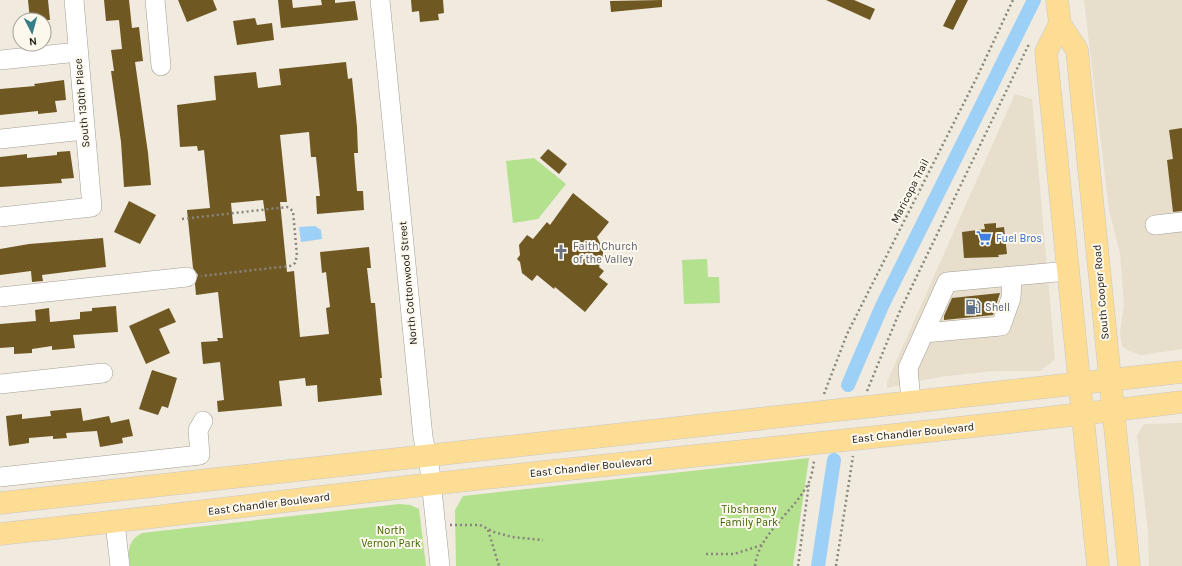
<svg xmlns="http://www.w3.org/2000/svg" width="1182" height="566" font-family="Karla,sans-serif">
  <rect width="100%" height="100%" fill="#f0eadf"/>
  <g fill="#e7decc">
    <polygon points="1084,0 1182,0 1182,349 1141,355 1129,351 1122,346 1120,333 1124,305 1120,253 1109,210"/>
    <polygon points="1015,94 1032,99 1055,358 1051,363 1040,371 993,371 939,377 887,388 887,382"/>
    <polygon points="1182,423 1182,566 1149,566 1148,532 1137,436 1143,425 1147,424"/>
  </g>
  <g fill="#b4e18e">
    <polygon points="534,158 566,184 538,219 513,223 506,161"/>
    <polygon points="707,259 708,277 719,277 720,303 684,304 682,260"/>
    <polygon points="809,458 793,566 456,566 455,510 463,496"/>
    <path d="M 399,504 L 410,505 L 419,509 L 426,566 L 130,566 C 128,551 127,541 142,533 Z"/>
  </g>
  <polygon fill="#9dd0f7" points="315,226 321,230 322,239 301,242 299,227"/>
  <g fill="none" stroke-linecap="round" stroke-linejoin="round">
    <g stroke="#9dd0f7" stroke-width="14">
      <polyline points="848,385 882,306 1034,0"/>
      <polyline points="818,566 834,460"/>
    </g>
  </g>
  <g fill="#705823" fill-rule="evenodd">
    <polygon points="28,0 48,0 50,20 30,20"/>
    <polygon points="104,0 129,0 132,28 139,27 143,61 135,62 148,153 151,185 124,187 121,142 111,71 114,71 111,50 122,49 119,20 106,21"/>
    <polygon points="178,0 213,0 217,10 187,22"/>
    <polygon points="278,0 292,0 293,8 322,5 321,0 335,0 335,3 355,1 358,20 281,28"/>
    <polygon points="411,0 443,0 444,13 438,14 439,20 420,22 419,11 412,12"/>
    <polygon points="662,0 662,7 611,12 610,1"/>
    <polygon points="826,0 854,0 875,9 870,20"/>
    <polygon points="956,0 968,0 953,30 943,26"/>
    <polygon points="255,18 257,25 272,23 274,40 237,45 233,21"/>
    <path d="M 346,62 L 348,79 L 352,78 L 357,127 L 358,153 L 354,153 L 357,191 L 363,191 L 364,210 L 317,214 L 316,196 L 320,196 L 316,157 L 311,157 L 309,132 L 280,135 L 287,202 L 280,202 L 287,272 L 294,271 L 300,337 L 329,334 L 326,308 L 330,307 L 326,272 L 322,273 L 320,252 L 369,247 L 371,268 L 367,268 L 371,303 L 375,303 L 382,378 L 380,378 L 382,395 L 318,402 L 317,385 L 306,386 L 305,378 L 279,381 L 282,406 L 218,412 L 217,401 L 224,400 L 220,362 L 203,364 L 201,342 L 218,341 L 217,338 L 223,338 L 218,292 L 196,295 L 195,284 L 198,275 L 193,268 L 187,210 L 210,208 L 204,150 L 198,151 L 197,146 L 180,147 L 177,105 L 216,100 L 214,76 L 256,72 L 258,88 L 281,85 L 279,69 ZM 263,200 L 266,221 L 233,224 L 231,203 Z"/>
    <polygon points="64,80 66,100 55,101 57,112 38,114 38,111 0,115 0,89 35,86 34,84"/>
    <polygon points="1182,128 1182,211 1173,212 1167,160 1173,159 1169,130"/>
    <polygon points="548,149 567,164 559,174 540,158"/>
    <polygon points="70,151 74,178 61,179 62,183 0,187 0,157 27,154 27,158 57,155 57,152"/>
    <polygon points="573,193 609,222 597,237 603,249 603,255 599,267 604,271 599,277 608,284 585,312 555,287 554,289 537,275 532,281 522,273 520,262 517,259 520,255 519,245 527,235 533,239 547,222 550,225"/>
    <polygon points="129,201 156,215 140,244 114,232"/>
    <polygon points="996,223 996,228 1004,227 1007,254 998,255 999,257 964,258 962,232 985,229 984,224"/>
    <polygon points="103,238 106,267 42,275 43,281 32,282 31,271 0,275 0,249 29,244"/>
    <polygon points="1000,293 993,315 944,320 944,316 952,298"/>
    <polygon points="116,306 118,332 73,335 75,348 52,350 52,346 32,349 32,353 14,354 14,347 0,348 0,324 36,321 35,310 49,308 50,322 80,319 80,312 92,311 92,308"/>
    <polygon points="169,308 176,322 159,329 170,353 146,364 129,326"/>
    <polygon points="152,370 177,378 168,408 162,406 158,415 139,409"/>
    <polygon points="81,408 83,421 109,416 111,423 129,419 133,436 122,438 123,443 100,447 97,431 66,433 67,438 53,439 53,436 29,438 29,443 9,446 6,416 22,414 22,419 51,416 50,411"/>
  </g>
  <g fill="none" stroke-linecap="round" stroke-linejoin="round">
    <defs>
      <g id="minor">
        <polyline points="155,0 161,66"/>
        <polyline points="380,0 423,437 430,471 440,566"/>
        <polyline points="0,60 78,52"/>
        <polyline points="0,139 84,130"/>
        <polyline points="0,217 92,207 74,0"/>
        <polyline points="1155,225 1182,222"/>
        <polyline points="0,297 187,277"/>
        <polyline points="924,333 1001,326 1011,298 1012,277"/>
        <polyline points="0,384 103,373"/>
        <polyline points="911,401 908,368 947,282 1068,271"/>
        <polyline points="0,477 200,455 198,430 203,421"/>
        <polyline points="115,523 120,566"/>
      </g>
      <g id="major">
        <polyline points="1057,0 1060,24 1077,50 1129,566"/>
        <polyline points="1060,24 1046,52 1098,566"/>
        <polyline points="0,503 1182,372"/>
        <path d="M 0,534 C 145,519 289,500 433,484 C 683,456 933,433 1182,402"/>
      </g>
    </defs>
    <use href="#minor" stroke="#a39e94" stroke-width="20"/>
    <use href="#major" stroke="#c9c8c7" stroke-width="23"/>
    <g stroke="#89857e" stroke-width="2.5" stroke-dasharray="2 3" stroke-linecap="butt">
      <polyline points="182,219 287,207 293,211 297,256 295,263 290,266 201,276"/>
      <polyline points="867,391 899,313 1029,44"/>
      <polyline points="824,394 847,334 977,77 1013,0"/>
      <polyline points="450,525 480,525 494,532 512,537 543,540"/>
      <polyline points="488,530 499,566"/>
      <polyline points="706,554 734,554 762,545"/>
      <path d="M 755,566 C 758,534 796,510 809,482 C 812,476 813,467 814,461"/>
      <polyline points="798,566 809,483"/>
      <polyline points="836,566 853,456"/>
    </g>
    <use href="#minor" stroke="#fff" stroke-width="19"/>
    <use href="#major" stroke="#fddd93" stroke-width="22"/>
  </g>
  <defs>
    <symbol id="supermarket-bare" viewBox="-9 -9 18 18"><path d="M-6-5.5h2.5l.6 2H6L4.5 2H-2.5L-4.4-4H-6ZM-1.5 3.2a1.3 1.3 0 1 0 .1 0ZM3 3.2a1.3 1.3 0 1 0 .1 0Z" fill="#3f7fe0" stroke="#fdf8ed" stroke-width="2.5" paint-order="stroke"/></symbol>
    <symbol id="church-bare" viewBox="-9 -9 18 18"><path d="M-1.2-6h2.4v3.5h3.3v2.4h-3.3V6h-2.4V-.1h-3.3v-2.4h3.3Z" fill="#6b7280" stroke="#fdf8ed" stroke-width="2.5" paint-order="stroke"/></symbol>
    <symbol id="fuel-bare" viewBox="-9 -9 18 18"><path d="M-5.5-6h7V0h2V4h1.3V-2.5L3-4.5l.8-.8L6-3V5H2.5V1h-1V6h-7ZM-4.2-4.7v3.2H.2V-4.7Z" fill="#5c6f8a" stroke="#fdf8ed" stroke-width="2.5" paint-order="stroke"/></symbol>
  </defs>
  <g fill-rule="evenodd">
    <use href="#supermarket-bare" x="973" y="227" width="22" height="22"/>
    <use href="#church-bare" x="550" y="241" width="22" height="22"/>
    <use href="#fuel-bare" x="962" y="296" width="22" height="22"/>
  </g>
  <g text-anchor="middle" dominant-baseline="central" stroke-width="4" stroke-linejoin="round" paint-order="stroke">
    <g font-size="11" fill="#1c1a16" stroke="#fdf8ed">
      <text transform="translate(82 103) rotate(-95)">South 130th Place</text>
      <text transform="translate(910 191) rotate(-63)">Maricopa Trail</text>
      <text transform="translate(408 283) rotate(-95)">North Cottonwood Street</text>
      <text transform="translate(1101 292) rotate(-95)">South Cooper Road</text>
      <text transform="translate(913 433) rotate(-6)">East Chandler Boulevard</text>
      <text transform="translate(591 467) rotate(-6)">East Chandler Boulevard</text>
      <text transform="translate(269 504) rotate(-7)">East Chandler Boulevard</text>
    </g>
    <g font-size="11" fill="#366cbe" stroke="#fdf8ed" text-anchor="start">
      <text x="996" y="238">Fuel Bros</text>
    </g>
    <g font-size="11" fill="#5b616d" stroke="#fdf8ed" text-anchor="start">
      <text x="573" y="246">Faith Church<tspan x="573" dy="13">of the Valley</tspan></text>
    </g>
    <g font-size="11" fill="#4e5e75" stroke="#fdf8ed" text-anchor="start">
      <text x="985" y="307">Shell</text>
    </g>
    <g font-size="11" fill="#3c6500" stroke="#fdf8ed">
      <text x="749" y="509">Tibshraeny<tspan x="749" dy="13">Family Park</tspan></text>
      <text x="391" y="530">North<tspan x="391" dy="13">Vernon Park</tspan></text>
    </g>
  </g>
  <g transform="translate(32 32) rotate(174)"><circle r="19" fill="#fdf8ed" stroke="#a39f97"/>
  <path d="M0-3L7 15L0 10L-7 15Z" fill="#377e88"/>
  <text y="-6" font-size="11" font-weight="bold" text-anchor="middle" fill="#1c1a16">N</text>
  </g>
</svg>
